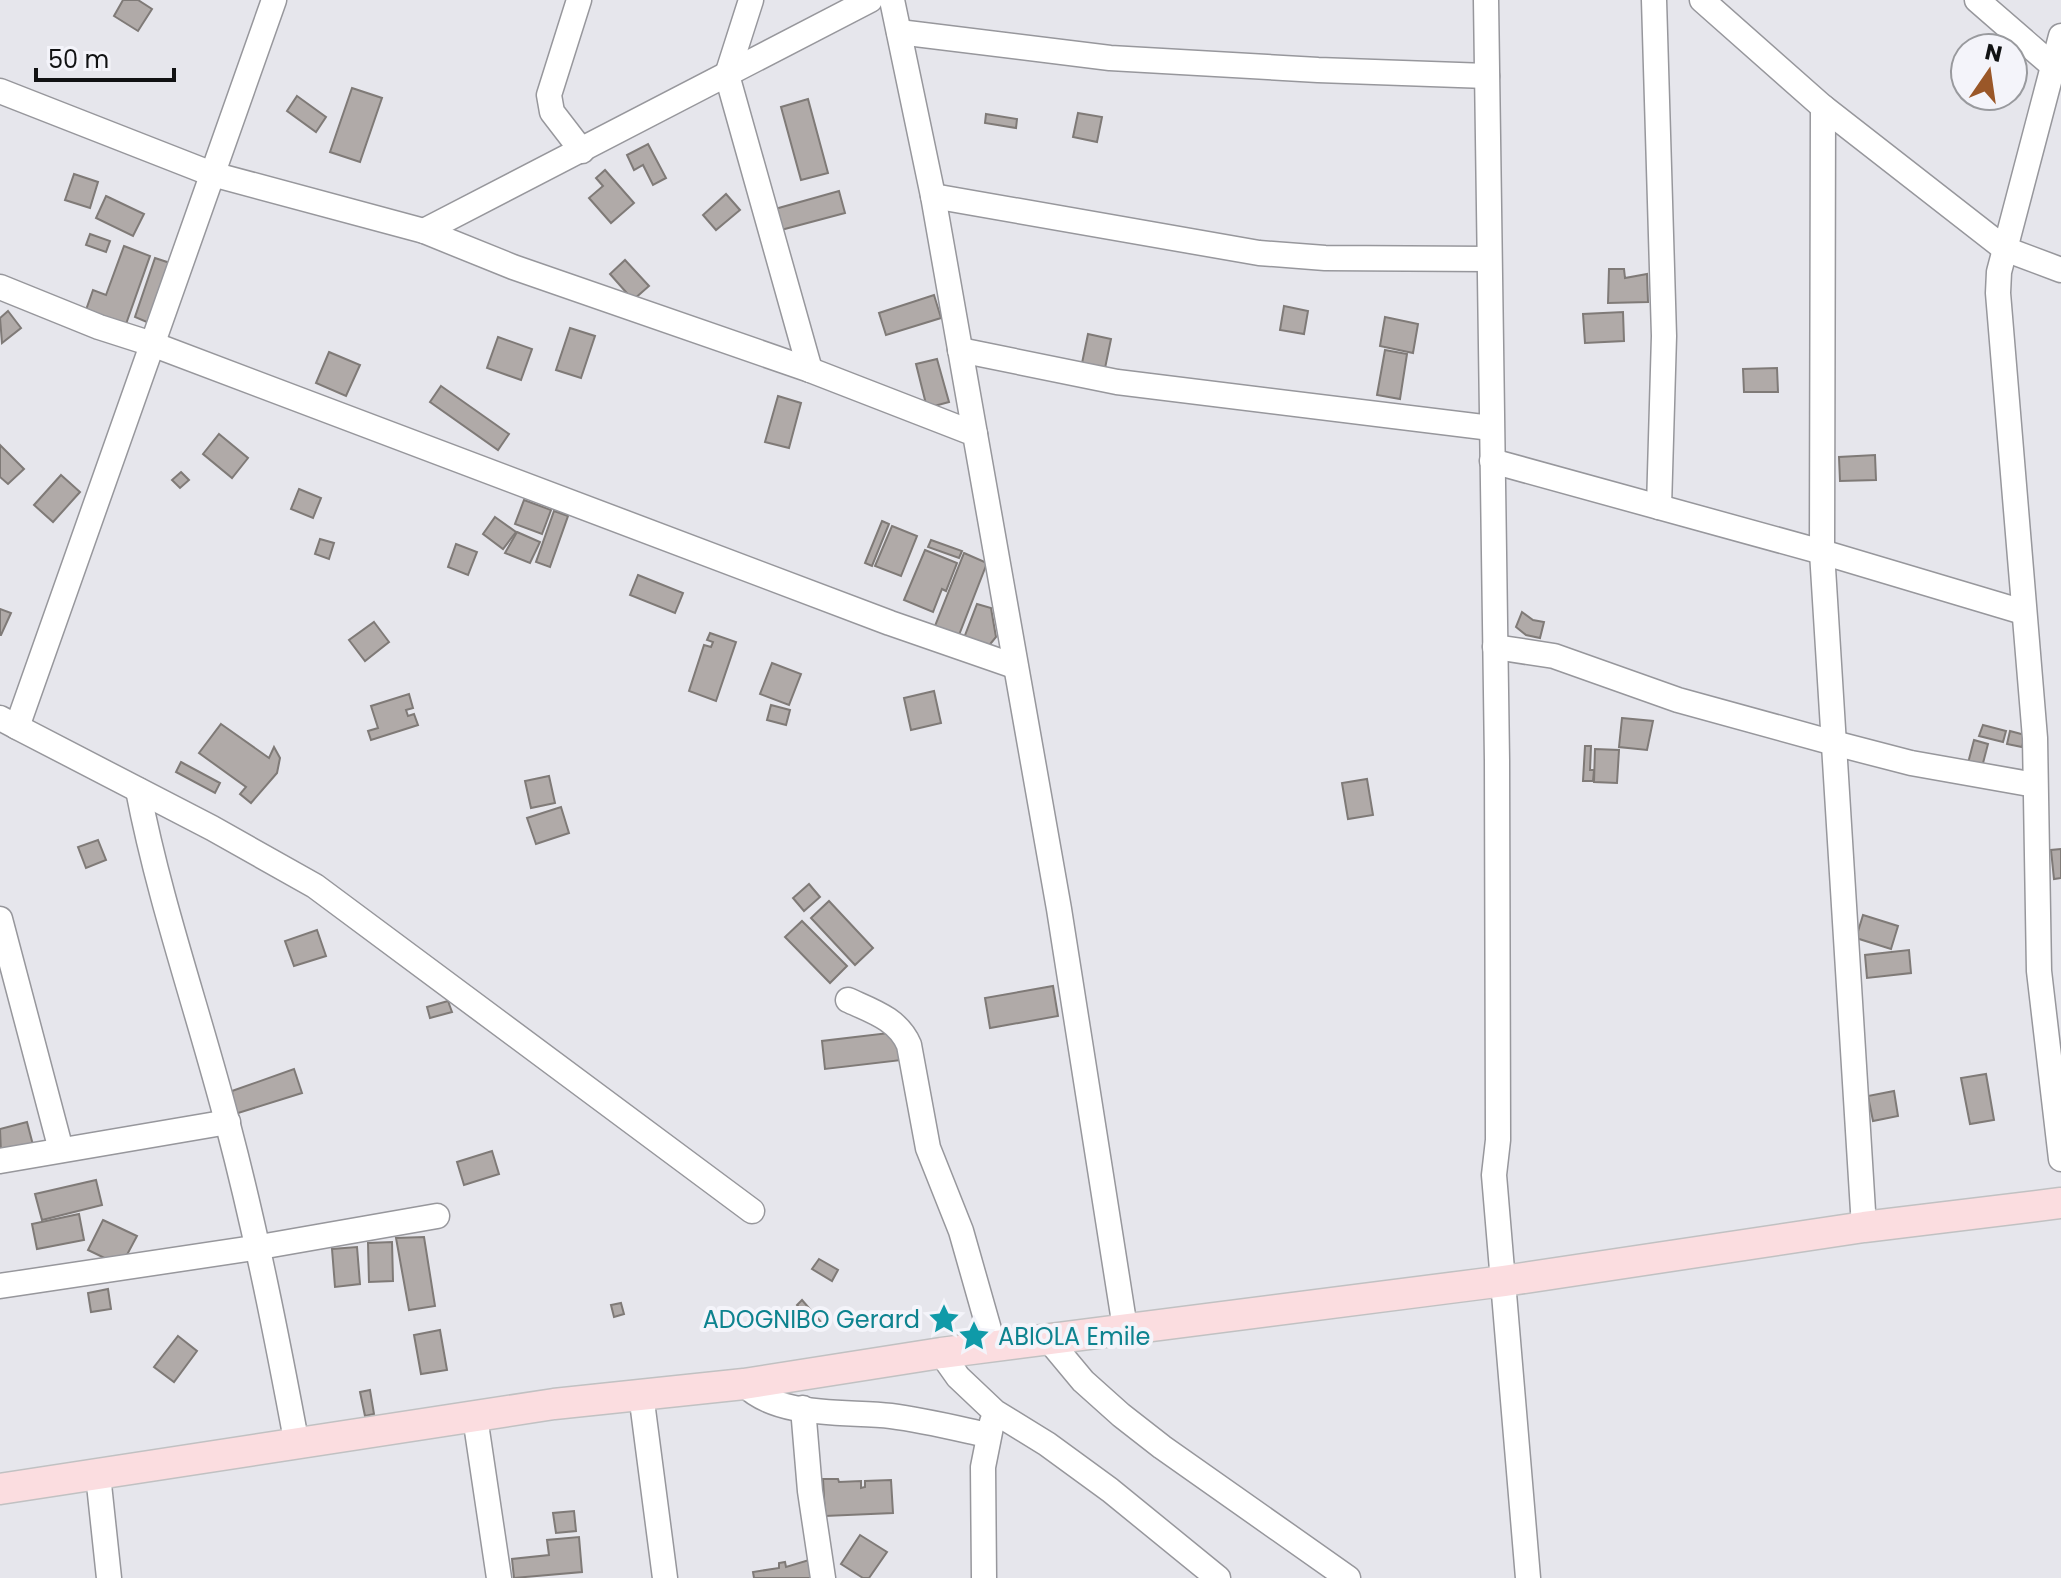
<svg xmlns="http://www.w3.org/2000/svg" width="2061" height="1578" font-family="Poppins,sans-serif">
  <rect width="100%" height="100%" fill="#e6e6ec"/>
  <g fill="#b0aaa8" stroke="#7f7a77" stroke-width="2">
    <polygon points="123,0 138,0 152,9 138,31 114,16"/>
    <polygon points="352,88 382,98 360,162 330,152"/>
    <polygon points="297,96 326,117 316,132 287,111"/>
    <polygon points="808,99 828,173 801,180 781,107"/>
    <polygon points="1078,113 1102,117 1097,142 1073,137"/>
    <polygon points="986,114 1017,119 1016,128 985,123"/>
    <polygon points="648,144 666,178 653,185 643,165 634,170 627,155"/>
    <polygon points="605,170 634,203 611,223 589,198 603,186 596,178"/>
    <polygon points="74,174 98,182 90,208 65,200"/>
    <polygon points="839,191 845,213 781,230 775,209"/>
    <polygon points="726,194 740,210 716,230 703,215"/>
    <polygon points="106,196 144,214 133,236 96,218"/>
    <polygon points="90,234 110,241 106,252 86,245"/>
    <polygon points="124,246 150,256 126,324 86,310 93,290 106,295"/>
    <polygon points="155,258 170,263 149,323 135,317"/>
    <polygon points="625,260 649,286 633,300 610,274"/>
    <polygon points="1609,269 1624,269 1625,278 1647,274 1648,302 1608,303"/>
    <polygon points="934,295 941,318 886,335 879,313"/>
    <polygon points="1284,306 1308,311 1304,334 1280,330"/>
    <polygon points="8,311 21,328 2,343 0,318"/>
    <polygon points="1623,312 1624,341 1585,343 1583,314"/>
    <polygon points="1385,317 1418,324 1413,353 1380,346"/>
    <polygon points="570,328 595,336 581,378 556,370"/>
    <polygon points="1088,334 1111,339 1104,373 1081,368"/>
    <polygon points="498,337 532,349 521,380 487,368"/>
    <polygon points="1385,350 1407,354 1400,399 1377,395"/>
    <polygon points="329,352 360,365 346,396 316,383"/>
    <polygon points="937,359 949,402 927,408 916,364"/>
    <polygon points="1777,368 1778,392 1744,392 1743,369"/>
    <polygon points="441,386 509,434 498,450 430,402"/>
    <polygon points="778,396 801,403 789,448 765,442"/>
    <polygon points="219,434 248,458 232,478 203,454"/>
    <polygon points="0,445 24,469 8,484 0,477"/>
    <polygon points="1875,455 1876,480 1840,481 1839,457"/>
    <polygon points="181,472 189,480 180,488 172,480"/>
    <polygon points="61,475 80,492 53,522 34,505"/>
    <polygon points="299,489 321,498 313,518 291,509"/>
    <polygon points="524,500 551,510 542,534 515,524"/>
    <polygon points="554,511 568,516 550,567 536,562"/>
    <polygon points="495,517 516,532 503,549 483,534"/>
    <polygon points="882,521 889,524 872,566 865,563"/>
    <polygon points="892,526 917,536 901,576 875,566"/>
    <polygon points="517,532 540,542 530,563 505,553"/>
    <polygon points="320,539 334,543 329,559 315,554"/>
    <polygon points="931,540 962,551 959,558 928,547"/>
    <polygon points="456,544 477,552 468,575 448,567"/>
    <polygon points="925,550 957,563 946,591 942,589 933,612 904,600"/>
    <polygon points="964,553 987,563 959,635 935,626"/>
    <polygon points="638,575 683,593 675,613 630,595"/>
    <polygon points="977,604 991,608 996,637 987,648 964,638"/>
    <polygon points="0,609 11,613 1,635 0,635"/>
    <polygon points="1522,612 1533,620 1544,622 1540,638 1526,635 1516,627"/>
    <polygon points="374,622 389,642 365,661 349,640"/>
    <polygon points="710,633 736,642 716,701 689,691 704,645 711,647 713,642 707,640"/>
    <polygon points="772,663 801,674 789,705 760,694"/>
    <polygon points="934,691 941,723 911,730 904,698"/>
    <polygon points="409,694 413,708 406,710 408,716 414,714 418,725 371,740 368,731 378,728 371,706"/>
    <polygon points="771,705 790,710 786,725 767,720"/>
    <polygon points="1622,718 1653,721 1647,750 1619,747"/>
    <polygon points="221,724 269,758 274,747 280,758 277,773 251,803 240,794 246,787 199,753"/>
    <polygon points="1983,725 2006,731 2003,742 1979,736"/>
    <polygon points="2010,731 2025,735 2022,747 2007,744"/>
    <polygon points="1974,740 1988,744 1982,767 1968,763"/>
    <polygon points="1585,746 1591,746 1590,770 1594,770 1593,781 1583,781"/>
    <polygon points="1595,749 1619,750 1617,783 1594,782"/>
    <polygon points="181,762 220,783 215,793 176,772"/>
    <polygon points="549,776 555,803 531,808 525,781"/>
    <polygon points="1367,779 1373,815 1348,819 1342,783"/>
    <polygon points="561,807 569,833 536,844 527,818"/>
    <polygon points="98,840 106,860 86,868 78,847"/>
    <polygon points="2061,849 2061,878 2054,879 2051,850"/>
    <polygon points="809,884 820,897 804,911 793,898"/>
    <polygon points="829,901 873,948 855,965 811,918"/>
    <polygon points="1863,915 1898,926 1891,949 1856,938"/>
    <polygon points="802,921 847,966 830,983 785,937"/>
    <polygon points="317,930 326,956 294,966 285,941"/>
    <polygon points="1909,950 1911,973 1867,978 1865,955"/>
    <polygon points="1053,986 1058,1016 990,1028 985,998"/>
    <polygon points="448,1001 452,1012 430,1018 427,1007"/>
    <polygon points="897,1032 902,1060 825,1069 822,1041"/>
    <polygon points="294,1069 302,1093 235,1114 232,1091"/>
    <polygon points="1986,1074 1994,1120 1970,1124 1961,1078"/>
    <polygon points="1894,1091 1898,1116 1873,1121 1868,1096"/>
    <polygon points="27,1122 33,1145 1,1153 0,1129"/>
    <polygon points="492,1151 499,1174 464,1185 457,1162"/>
    <polygon points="96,1180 102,1205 42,1220 35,1194"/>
    <polygon points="79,1214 84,1240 37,1249 32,1224"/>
    <polygon points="103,1220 137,1236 121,1266 88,1250"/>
    <polygon points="424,1237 435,1306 409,1310 396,1238"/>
    <polygon points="392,1242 393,1281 369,1282 368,1243"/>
    <polygon points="357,1247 360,1284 335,1287 332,1249"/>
    <polygon points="819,1259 838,1270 832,1281 812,1269"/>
    <polygon points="108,1289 111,1309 91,1312 88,1293"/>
    <polygon points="802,1300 821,1322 817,1326 797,1305"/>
    <polygon points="621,1303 624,1314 614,1317 611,1305"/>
    <polygon points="440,1330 447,1370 421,1374 414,1335"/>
    <polygon points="178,1336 197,1351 174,1382 154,1367"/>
    <polygon points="370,1390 374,1414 365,1416 360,1392"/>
    <polygon points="823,1479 838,1479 839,1482 861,1481 861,1488 865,1487 865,1481 891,1480 893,1513 825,1516"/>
    <polygon points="574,1511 576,1531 556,1533 553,1513"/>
    <polygon points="860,1535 887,1552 869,1578 863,1578 841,1564"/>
    <polygon points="579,1537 582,1572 514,1578 512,1559 549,1555 547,1540"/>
    <polygon points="809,1560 812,1578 754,1578 753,1572 779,1568 779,1563 785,1562 786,1567"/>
  </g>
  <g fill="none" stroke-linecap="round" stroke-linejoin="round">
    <defs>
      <g id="minor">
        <polyline points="579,0 549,95 552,112 582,151"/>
        <polyline points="751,0 727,75 810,370"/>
        <polyline points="892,0 933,196 975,434"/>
        <polyline points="1486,0 1497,760 1498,1140 1494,1175 1528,1578"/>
        <polyline points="1654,0 1664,336 1659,507"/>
        <polyline points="1702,0 1823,107 2005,249 2061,270"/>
        <polyline points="1977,0 2053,66"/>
        <polyline points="899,32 1110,58 1318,70 1487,76"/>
        <polyline points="2061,36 1999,272 1998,293 2035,738 2039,971 2061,1159"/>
        <polyline points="0,91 212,174 424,231 513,267 810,370 975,434 1059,909 1125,1328"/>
        <polyline points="1823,107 1822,552 1864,1227"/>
        <polyline points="933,196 1259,253 1325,258 1489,259"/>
        <polyline points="424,231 870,0"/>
        <polyline points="0,287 99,327 152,344 890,623 1014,666"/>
        <polyline points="960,350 1117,382 1491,428"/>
        <polyline points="1492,461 1822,552 2023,612"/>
        <polyline points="1495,647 1554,656 1678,700 1834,743 1911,763 2035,785"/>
        <polyline points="0,718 17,727 274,0"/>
        <polyline points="17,727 212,828 315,886 752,1211"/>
        <path d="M 138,790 C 160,904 199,1013 228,1125 C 256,1231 277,1338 297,1445"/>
        <polyline points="0,919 61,1150"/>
        <path d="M 848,1000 C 872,1011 898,1019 909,1045 L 928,1148 L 961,1231 L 994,1347"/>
        <polyline points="0,1161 228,1122"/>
        <polyline points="0,1286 260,1247 437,1216"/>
        <polyline points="1048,1339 1083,1381 1121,1415 1162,1447 1348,1578"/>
        <polyline points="941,1353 958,1377 995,1412 1047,1444 1110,1490 1218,1578"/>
        <path d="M 744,1384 C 777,1418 845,1411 891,1416 C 923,1420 955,1428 987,1435"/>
        <polyline points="641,1394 665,1578"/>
        <polyline points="803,1408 810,1491 823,1578"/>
        <polyline points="475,1417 499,1578"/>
        <polyline points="98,1475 109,1578"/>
        <polyline points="984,1578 983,1467 992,1422"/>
      </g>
      <polyline id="major" points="0,1489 554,1404 744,1384 941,1353 1504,1281 1864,1227 2061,1203"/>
    </defs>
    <use href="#minor" stroke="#97979c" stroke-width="27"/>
    <use href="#major" stroke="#c1c1c2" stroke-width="33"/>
    <use href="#minor" stroke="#fff" stroke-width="24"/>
    <use href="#major" stroke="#fbdde0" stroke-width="30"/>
  </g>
  <defs>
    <symbol id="sight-bare" viewBox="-9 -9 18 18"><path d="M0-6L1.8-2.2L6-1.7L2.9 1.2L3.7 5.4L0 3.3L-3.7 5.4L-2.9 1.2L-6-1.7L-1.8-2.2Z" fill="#0f9aa8" stroke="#f4f4fa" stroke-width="2.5" paint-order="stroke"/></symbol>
  </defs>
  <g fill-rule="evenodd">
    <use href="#sight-bare" x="922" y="1297" width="44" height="44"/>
    <use href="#sight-bare" x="952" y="1314" width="44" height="44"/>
  </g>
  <g text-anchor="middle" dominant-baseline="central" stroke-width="8" stroke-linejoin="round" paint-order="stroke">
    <g font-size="24" fill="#0d838f" stroke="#f4f4fa" text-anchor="end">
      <text x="920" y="1319">ADOGNIBO Gerard</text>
      <text x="998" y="1336" text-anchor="start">ABIOLA Emile</text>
    </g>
  </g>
  <g transform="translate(1989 72) rotate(13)"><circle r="38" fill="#f4f4fa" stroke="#999a9e" stroke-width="2"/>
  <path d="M0-6L14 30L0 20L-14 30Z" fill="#9a5728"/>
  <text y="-12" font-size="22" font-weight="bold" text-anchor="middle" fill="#111213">N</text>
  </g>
  <path d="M36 68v12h138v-12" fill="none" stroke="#111213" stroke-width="4"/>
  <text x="48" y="68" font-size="24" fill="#111213" stroke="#f4f4fa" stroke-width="6" paint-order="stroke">50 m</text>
</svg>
